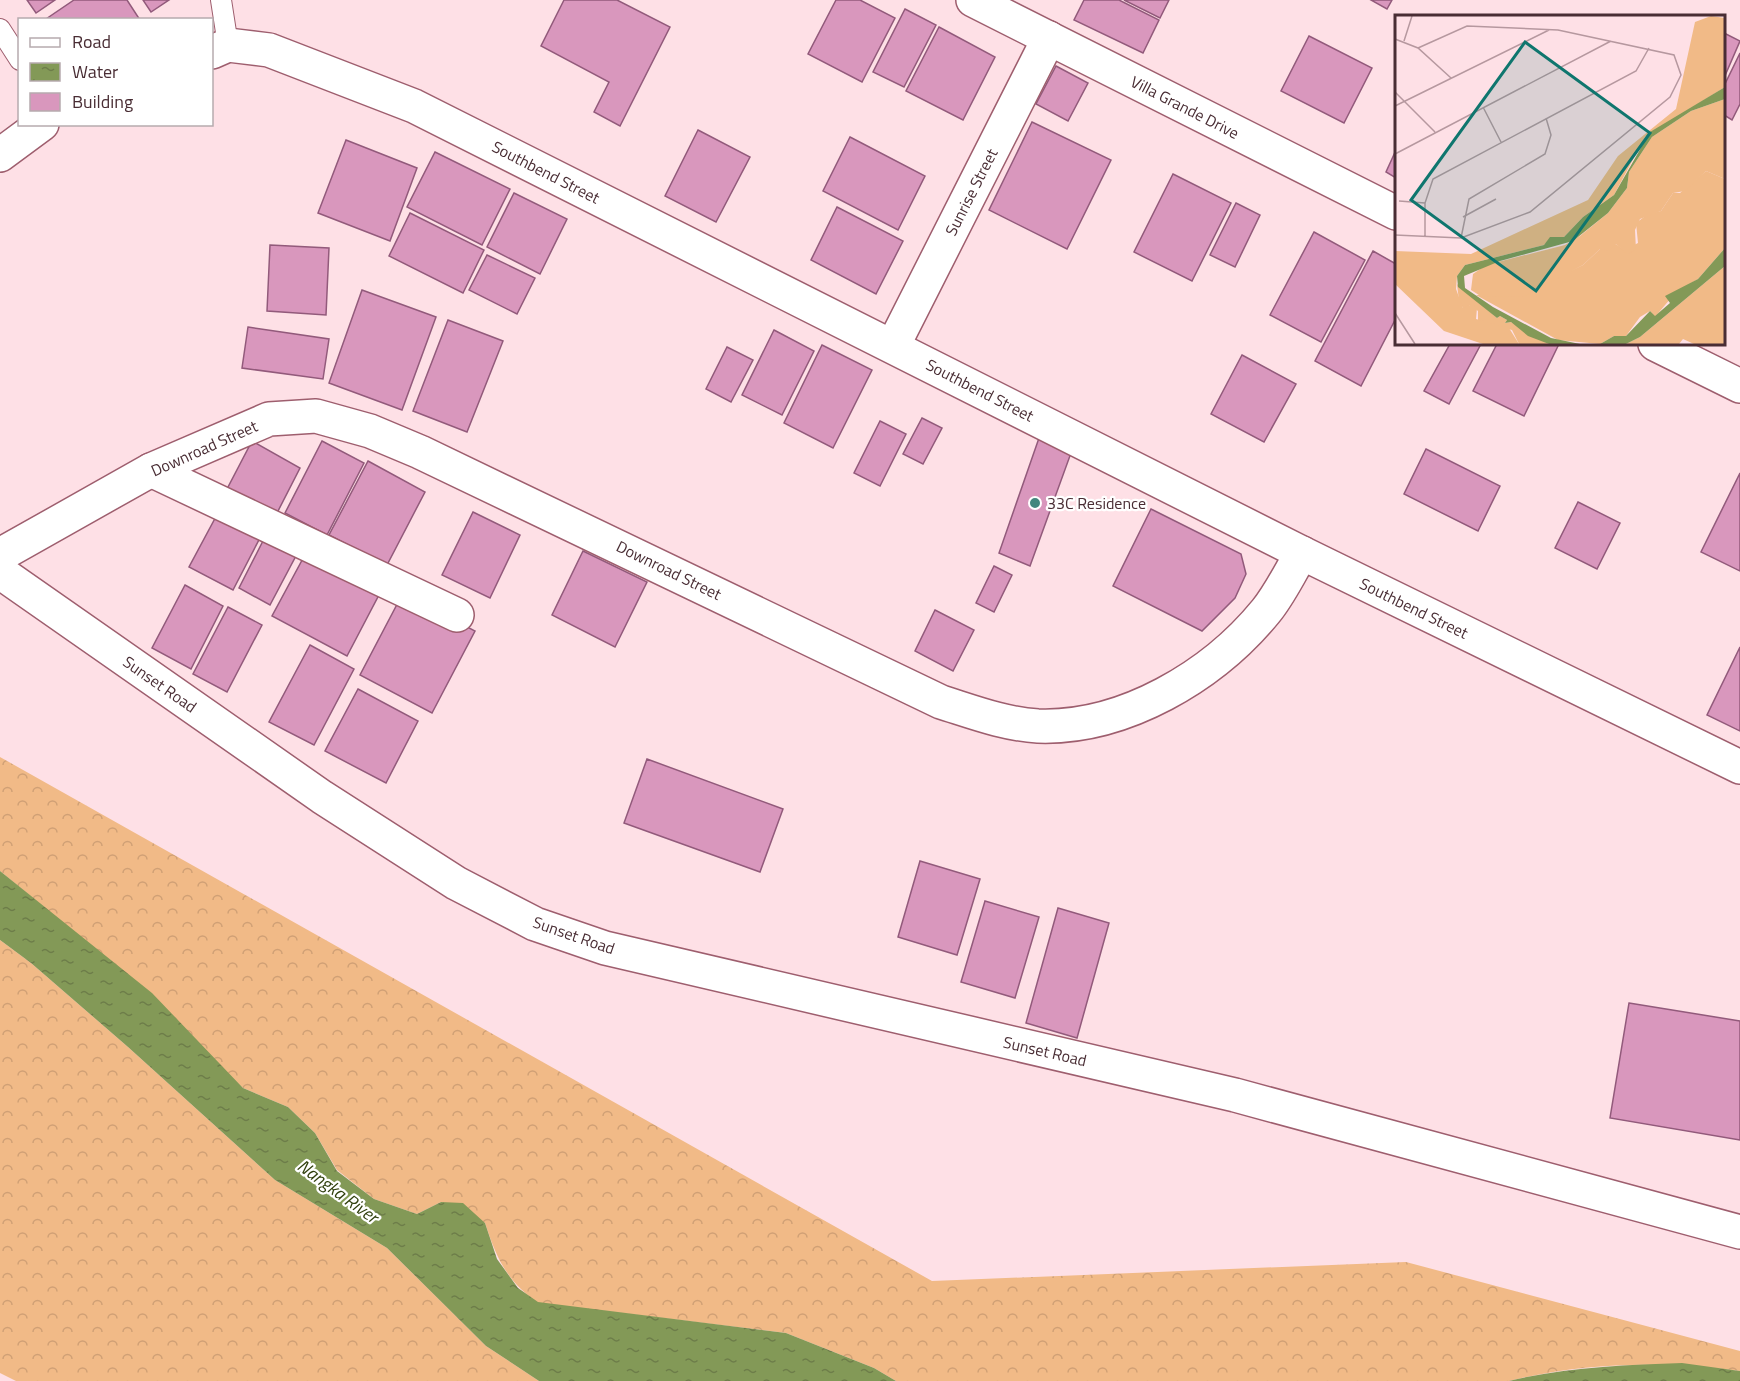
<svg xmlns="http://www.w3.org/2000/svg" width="1740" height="1381" font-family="'Titillium Web',sans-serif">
  <defs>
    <pattern id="forest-crowns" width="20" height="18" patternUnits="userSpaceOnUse" patternTransform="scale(1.5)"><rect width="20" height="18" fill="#f1ba87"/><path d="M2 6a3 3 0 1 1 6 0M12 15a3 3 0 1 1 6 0" fill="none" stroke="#d0a075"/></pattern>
    <pattern id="water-ripples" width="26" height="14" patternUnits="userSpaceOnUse" patternTransform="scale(1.5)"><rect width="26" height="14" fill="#839957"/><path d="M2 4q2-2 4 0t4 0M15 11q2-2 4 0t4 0" fill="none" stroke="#6d7d49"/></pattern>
  </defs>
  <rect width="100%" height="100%" fill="#fee0e6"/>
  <g fill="url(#forest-crowns)">
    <path d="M 0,757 L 932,1281 L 1406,1262 L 1740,1351 L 1740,1371 C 1662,1361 1586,1362 1509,1381 L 896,1381 L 874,1368 L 786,1333 L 538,1303 C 506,1280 497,1259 485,1223 L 441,1202 L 417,1214 L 374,1199 L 337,1170 L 315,1133 L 288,1107 L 243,1088 L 45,908 L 0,871 Z"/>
    <polygon points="0,940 31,963 128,1047 275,1180 387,1248 486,1346 539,1381 16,1381 0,1373"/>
  </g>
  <g fill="url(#water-ripples)">
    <polygon points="0,871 152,993 243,1088 288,1107 315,1133 337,1171 374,1199 417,1214 441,1202 463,1203 485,1223 497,1259 518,1288 538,1302 786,1333 874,1368 896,1381 539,1381 486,1346 387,1248 275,1180 128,1047 31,963 0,940"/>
    <path d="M 1682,1363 L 1740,1371 L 1740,1381 L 1509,1381 C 1566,1367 1624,1365 1682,1363 Z"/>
  </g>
  <g fill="#d997bd" stroke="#925a7b" stroke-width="1.5">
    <polygon points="27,0 55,0 36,13"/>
    <polygon points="74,0 127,0 140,20 46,19"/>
    <polygon points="143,0 169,0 151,12"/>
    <polygon points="564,0 617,0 670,27 620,126 594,112 609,82 541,46"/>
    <polygon points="836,0 860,0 895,18 862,82 808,54"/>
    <polygon points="1084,0 1119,0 1159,20 1143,53 1074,20"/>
    <polygon points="1124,0 1169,0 1160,18"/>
    <polygon points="1371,0 1392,0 1387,9"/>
    <polygon points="905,9 936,25 904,87 873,72"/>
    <polygon points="939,27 995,57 963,120 906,91"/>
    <polygon points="1724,33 1740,41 1724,78"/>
    <polygon points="1309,36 1372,68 1344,123 1281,91"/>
    <polygon points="1740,53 1740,104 1732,120 1724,115 1724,86"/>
    <polygon points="1056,66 1088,83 1068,121 1036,104"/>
    <polygon points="1032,122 1111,160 1067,249 989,210"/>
    <polygon points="698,130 750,157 716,222 665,196"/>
    <polygon points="850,137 925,176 898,230 823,191"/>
    <polygon points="346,140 417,168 390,241 318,213"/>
    <polygon points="1396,150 1396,178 1386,172"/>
    <polygon points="435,152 510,189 482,245 407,207"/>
    <polygon points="1173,174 1231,203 1192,281 1134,252"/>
    <polygon points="514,193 567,219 540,274 487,247"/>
    <polygon points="1236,203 1260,215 1235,267 1210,255"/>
    <polygon points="837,207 903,241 876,294 811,260"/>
    <polygon points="410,213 484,250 463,293 389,256"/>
    <polygon points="1314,232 1365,260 1321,342 1270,315"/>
    <polygon points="270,245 329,248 326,315 267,311"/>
    <polygon points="1373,251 1396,264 1396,318 1361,386 1315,361"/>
    <polygon points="487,255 535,278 517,314 469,290"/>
    <polygon points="362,290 436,317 402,410 329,383"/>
    <polygon points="448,320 503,341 467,432 413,411"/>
    <polygon points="248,327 329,339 323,379 242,368"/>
    <polygon points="774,330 814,351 782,415 742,395"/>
    <polygon points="1450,344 1481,344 1449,404 1424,391"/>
    <polygon points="1497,344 1559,344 1524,416 1473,391"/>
    <polygon points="822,345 872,370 833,448 784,423"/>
    <polygon points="727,347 753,360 731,402 706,389"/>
    <polygon points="1242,355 1296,384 1264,442 1211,414"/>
    <polygon points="922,418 942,428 923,464 903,454"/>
    <polygon points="880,421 906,434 880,486 854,473"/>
    <polygon points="1039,438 1071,453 1030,566 999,553"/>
    <polygon points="252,441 300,468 276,515 227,489"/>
    <polygon points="322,441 364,463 327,535 285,513"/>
    <polygon points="1426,449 1500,486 1478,531 1404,494"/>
    <polygon points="368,461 425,492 387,565 329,535"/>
    <polygon points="1740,473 1740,571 1701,552"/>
    <polygon points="1578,502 1620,523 1597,569 1555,548"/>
    <polygon points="1151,509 1241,554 1246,574 1235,598 1202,631 1113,586"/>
    <polygon points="219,511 262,534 233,590 189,567"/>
    <polygon points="473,512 520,535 490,598 442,575"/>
    <polygon points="266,535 298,552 270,605 239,588"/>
    <polygon points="307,551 381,591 347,656 272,616"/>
    <polygon points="583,551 647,582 615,647 552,615"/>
    <polygon points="994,566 1012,575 994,612 976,603"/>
    <polygon points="185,585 223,606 191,669 152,648"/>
    <polygon points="403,593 475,631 432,713 360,675"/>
    <polygon points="228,607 262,625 227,692 193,674"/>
    <polygon points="935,610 974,630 953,671 915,651"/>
    <polygon points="310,645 354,669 314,745 269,722"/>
    <polygon points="1740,647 1740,731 1707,715"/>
    <polygon points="358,689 418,721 386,783 325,751"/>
    <polygon points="647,759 783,809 760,872 624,823"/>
    <polygon points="920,861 980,879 957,955 898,937"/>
    <polygon points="985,901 1039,917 1015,998 961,982"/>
    <polygon points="1058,908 1109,923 1077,1038 1026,1023"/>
    <polygon points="1629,1003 1740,1021 1740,1140 1610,1118"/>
  </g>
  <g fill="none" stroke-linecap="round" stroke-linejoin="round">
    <defs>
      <g id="lane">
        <polyline points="221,0 228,45"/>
        <polyline points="0,29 20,60"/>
      </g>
      <g id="street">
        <polyline points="973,0 1396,213"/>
        <polyline points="212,52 228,45 269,50 414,106 1302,553 1740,767"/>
        <polyline points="0,155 42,124"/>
        <polyline points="1655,344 1740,386"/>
        <polyline points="893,346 1049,38"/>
        <polyline points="151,470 457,615"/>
        <path d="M 0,555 L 151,470 L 269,419 L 316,416 L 370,431 L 420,452 L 941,702 C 973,712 1004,724 1038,726 C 1124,729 1213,676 1266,611 C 1280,594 1290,572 1302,553"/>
        <polyline points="0,572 322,797 456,883 535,924 605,948 1235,1095 1740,1232"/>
      </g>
    </defs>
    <use href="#lane" stroke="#9e5e6e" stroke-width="22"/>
    <use href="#street" stroke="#9e5e6e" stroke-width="36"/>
    <use href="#lane" stroke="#fff" stroke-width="20"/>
    <use href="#street" stroke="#fff" stroke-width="33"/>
  </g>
  <circle fill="#42877e" stroke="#fff" stroke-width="2" cx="1035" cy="503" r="6"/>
  <g text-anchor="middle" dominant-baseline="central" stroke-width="4.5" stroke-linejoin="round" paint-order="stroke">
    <g font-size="16" fill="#492d34" stroke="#fff">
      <text transform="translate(1185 107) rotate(27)">Villa Grande Drive</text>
      <text transform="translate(546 172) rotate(27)">Southbend Street</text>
      <text transform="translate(971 192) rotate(-63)">Sunrise Street</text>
      <text transform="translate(980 390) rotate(27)">Southbend Street</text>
      <text transform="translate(204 448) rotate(-24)">Downroad Street</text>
      <text transform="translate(669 570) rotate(26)">Downroad Street</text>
      <text transform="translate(1414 608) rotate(26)">Southbend Street</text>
      <text transform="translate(160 684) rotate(35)">Sunset Road</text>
      <text transform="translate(574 935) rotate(19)">Sunset Road</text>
      <text transform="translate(1045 1051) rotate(13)">Sunset Road</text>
    </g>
    <g font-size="16" fill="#492d34" stroke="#fff" text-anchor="start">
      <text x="1047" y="503">33C Residence</text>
    </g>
    <g font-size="18" font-style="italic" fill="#31400e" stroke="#fff">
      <text transform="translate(338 1191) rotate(36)">Nangka River</text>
    </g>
  </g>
  <g transform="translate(1395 15)">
    <rect width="330" height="330" fill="#fee0e6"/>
    <path d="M 311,156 L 330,164 L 330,233 L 303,264 L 281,277 L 260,302 L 255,296 L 245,302 L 231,321 L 219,321 L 205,329 L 163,325 L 81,280 L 125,280 L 188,250 L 205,234 L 221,229 L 229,235 L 243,228 L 241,208 L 253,199 L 266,196 L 278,178 L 285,178 ZM 62,269 L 102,303 L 105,301 L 112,305 L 110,308 L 116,307 L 154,329 L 124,329 L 117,315 L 83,306 L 83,296 L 75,290 L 69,295 L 64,286 Z" fill="#f1ba87"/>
    <path d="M 316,1 L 330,3 L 330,72 L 250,122 L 219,180 L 188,202 L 169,222 L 158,222 L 149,230 L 70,250 L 62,261 L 61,274 L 68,293 L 77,289 L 82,293 L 81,304 L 114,313 L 124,329 L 88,329 L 49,316 L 0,269 L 0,236 L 76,239 L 193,185 L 223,141 L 281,94 L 300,7 ZM 330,84 L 330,164 L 311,156 L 290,176 L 278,178 L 266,196 L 245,204 L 240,215 L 241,235 L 232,239 L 221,229 L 214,236 L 205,234 L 188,250 L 130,281 L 87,282 L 76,275 L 78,259 L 91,250 L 170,230 L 185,221 L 213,198 L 232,173 L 234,157 L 257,122 L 296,96 ZM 330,251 L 330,329 L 299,329 L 288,324 L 284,329 L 231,329 L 245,322 Z" fill="#f1ba87"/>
    <path d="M 330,72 L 330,84 L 296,96 L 257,122 L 234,157 L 232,173 L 213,198 L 178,226 L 105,246 L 69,261 L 70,273 L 98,292 L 156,323 L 185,329 L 154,329 L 133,321 L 116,307 L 110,308 L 112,305 L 105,301 L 102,303 L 63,272 L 62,261 L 70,250 L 149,230 L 155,222 L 169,222 L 188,202 L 219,180 L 255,117 ZM 330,233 L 330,251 L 245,322 L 231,329 L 205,329 L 219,321 L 231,321 L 255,296 L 260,301 L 275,288 L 270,281 L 303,264 Z" fill="#839957"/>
    <path fill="none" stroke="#b6989f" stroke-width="1.5" d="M 0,24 L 23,33 L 56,63M 9,26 L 17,1M 0,77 L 40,117M 0,91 L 154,15M 88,92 L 106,127M 0,139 L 216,26M 4,186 L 30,188M 68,202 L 101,184M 0,220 L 66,223 L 135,197 L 275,82 L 286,60 L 279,40 L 163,15 L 72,11 L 23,33M 30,222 L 30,188 L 38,164 L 241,56 L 254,33M 66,223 L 74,184 L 150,139 L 156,120 L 151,103M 0,298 L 20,329"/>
    <path fill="#0f766e" fill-opacity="0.15" stroke="#0f766e" stroke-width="3" d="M 130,27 L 255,118 L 141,276 L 16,185 Z"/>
    <rect width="330" height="330" fill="none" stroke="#492d34" stroke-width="3"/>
  </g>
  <rect x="18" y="18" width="195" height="108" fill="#ffffff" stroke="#b6abae" stroke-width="1.5"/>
  <rect x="30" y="38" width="30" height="9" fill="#ffffff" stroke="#b6abae" stroke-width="1.5"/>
  <text x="72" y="48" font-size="18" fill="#492d34">Road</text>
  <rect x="30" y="63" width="30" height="18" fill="url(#water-ripples)" stroke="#b6abae" stroke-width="1.5"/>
  <text x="72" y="78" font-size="18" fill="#492d34">Water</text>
  <rect x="30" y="93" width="30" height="18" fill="#d997bd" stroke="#b6abae" stroke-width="1.5"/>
  <text x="72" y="108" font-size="18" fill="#492d34">Building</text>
</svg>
